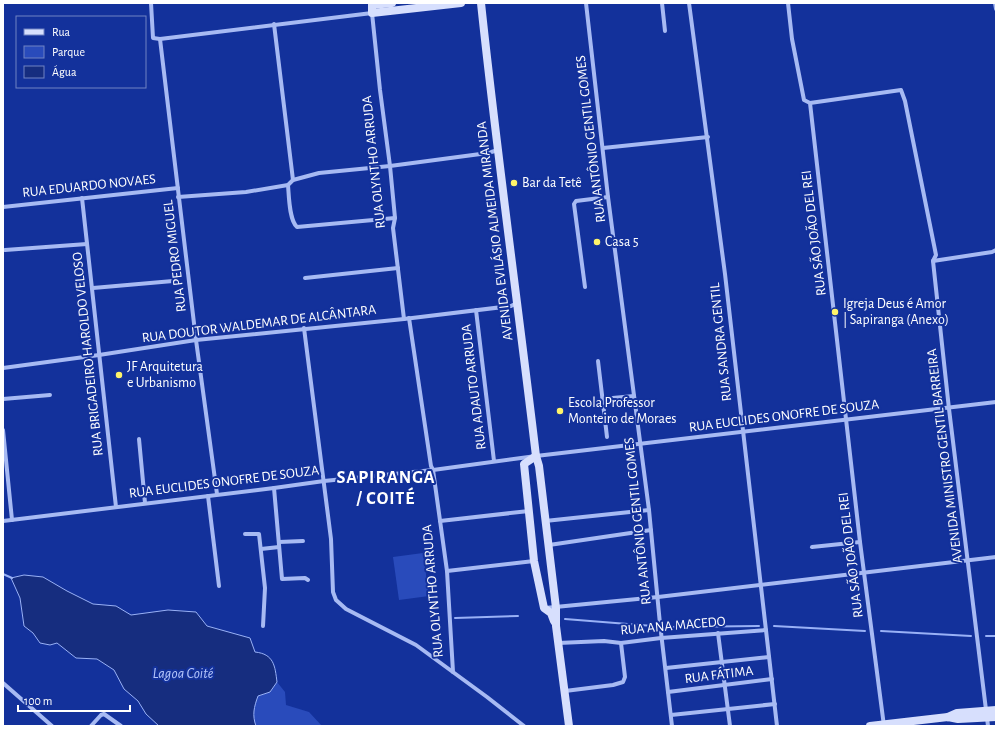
<svg xmlns="http://www.w3.org/2000/svg" width="999" height="729" font-family="'Alegreya Sans',sans-serif">
  <rect width="100%" height="100%" fill="#13319b"/>
  <g fill="#294bbb">
    <polygon points="423,553 429,596 399,600 393,557"/>
    <path d="M 277,682 L 285,692 L 286,705 L 309,712 L 322,726 L 256,726 C 251,715 254,707 258,696 L 270,692 Z"/>
  </g>
  <path fill="#162d7f" stroke="#99b1f6" d="M 24,575 L 43,577 L 67,591 L 93,604 L 116,606 L 131,615 L 168,610 L 196,612 L 207,626 L 250,638 L 255,652 C 274,654 275,666 277,682 L 270,692 L 258,696 C 254,707 252,715 256,726 L 159,726 L 146,714 L 138,701 L 124,689 L 114,670 L 97,659 L 76,658 L 57,643 L 50,645 L 40,643 L 33,633 L 24,626 L 20,598 L 11,578 Z"/>
  <g fill="none" stroke-linecap="round" stroke-linejoin="round">
    <g stroke="#99b1f6" stroke-width="2">
      <polyline points="3,574 12,578"/>
      <polyline points="455,618 518,616"/>
      <polyline points="565,619 653,626"/>
      <polyline points="774,626 865,631"/>
      <polyline points="670,627 759,626"/>
      <polyline points="881,631 971,636"/>
      <polyline points="986,636 996,636"/>
    </g>
    <g stroke="#a7baf3" stroke-width="4">
      <polyline points="151,3 153,38 160,39 372,13 380,90 390,166 395,218 393,228 404,319"/>
      <polyline points="586,3 608,197 649,510 660,624 672,726"/>
      <polyline points="662,3 665,31"/>
      <polyline points="689,3 725,274 777,726"/>
      <polyline points="788,3 792,39 804,100 810,103 860,542 884,726"/>
      <polyline points="995,3 996,9"/>
      <polyline points="274,24 293,180"/>
      <polyline points="160,39 196,340 217,494"/>
      <polyline points="810,103 901,90 905,101 936,255 933,261 949,409 988,726"/>
      <polyline points="603,148 708,137"/>
      <path d="M 288,185 C 289,196 289,220 297,227 L 395,218"/>
      <polyline points="178,197 246,192 288,185 293,180 319,173 390,166 488,153 498,150"/>
      <polyline points="82,198 116,507"/>
      <polyline points="3,207 178,188"/>
      <polyline points="5,250 87,244"/>
      <polyline points="933,261 992,252 996,250"/>
      <polyline points="305,278 398,268"/>
      <polyline points="585,287 574,204 576,201 608,197"/>
      <polyline points="93,288 173,281"/>
      <polyline points="476,310 494,461"/>
      <polyline points="409,318 431,466 433,470 447,571 453,672"/>
      <polyline points="304,328 331,539 333,592 336,600 346,609 416,645 487,697 524,726"/>
      <polyline points="598,361 607,437"/>
      <polyline points="3,368 99,355 196,340 404,319 511,306 517,303"/>
      <polyline points="3,399 50,395"/>
      <polyline points="602,399 634,396"/>
      <polyline points="3,430 12,520"/>
      <polyline points="139,439 145,503"/>
      <polyline points="274,488 282,579 305,578 308,580"/>
      <polyline points="208,496 219,586"/>
      <polyline points="3,521 274,488 324,481 433,470 536,456 996,402"/>
      <polyline points="440,521 529,511"/>
      <polyline points="545,521 649,510"/>
      <polyline points="245,534 259,534 265,588 263,626"/>
      <polyline points="279,542 303,541"/>
      <polyline points="549,545 651,530"/>
      <polyline points="812,547 860,542"/>
      <polyline points="261,549 279,547"/>
      <polyline points="447,571 534,561"/>
      <polyline points="545,608 658,597 996,557"/>
      <polyline points="718,633 730,726"/>
      <polyline points="558,643 604,641 621,643 661,638 766,630"/>
      <polyline points="666,668 769,657"/>
      <polyline points="3,683 52,726"/>
      <polyline points="565,691 613,685 623,682 625,677 621,643"/>
      <polyline points="668,692 772,679"/>
      <polyline points="671,715 775,704"/>
      <polyline points="91,726 101,715 104,714 121,726"/>
    </g>
    <g stroke="#d7dffd" stroke-width="8">
      <polyline points="372,3 372,13 461,3"/>
      <path d="M 481,3 C 497,154 518,305 536,456 L 539,466 L 556,608 L 556,626 L 569,726"/>
      <polyline points="372,5 392,3"/>
      <polyline points="536,456 524,464 534,561 544,608 551,613 554,621"/>
      <polyline points="948,717 957,713 996,710"/>
      <polyline points="870,726 948,717 958,719 996,717"/>
    </g>
  </g>
  <g fill="#fff46a" stroke="#13319b" stroke-width="1.5">
    <circle cx="514" cy="183" r="4"/>
    <circle cx="597" cy="242" r="4"/>
    <circle cx="835" cy="312" r="4"/>
    <circle cx="119" cy="375" r="4"/>
    <circle cx="560" cy="411" r="4"/>
  </g>
  <g text-anchor="middle" dominant-baseline="central" stroke-width="4" stroke-linejoin="round" paint-order="stroke">
    <g font-size="14" fill="#fff" stroke="#13319b">
      <text transform="translate(591 139) rotate(-97)">RUA ANTÔNIO GENTIL GOMES</text>
      <text transform="translate(374 162) rotate(-96)">RUA OLYNTHO ARRUDA</text>
      <text transform="translate(89 186) rotate(-6)">RUA EDUARDO NOVAES</text>
      <text transform="translate(495 231) rotate(-97)">AVENIDA EVILÁSIO ALMEIDA MIRANDA</text>
      <text transform="translate(814 233) rotate(-97)">RUA SÃO JOÃO DEL REI</text>
      <text transform="translate(175 256) rotate(-97)">RUA PEDRO MIGUEL</text>
      <text transform="translate(259 324) rotate(-7)">RUA DOUTOR WALDEMAR DE ALCÂNTARA</text>
      <text transform="translate(721 342) rotate(-96)">RUA SANDRA GENTIL</text>
      <text transform="translate(88 354) rotate(-96)">RUA BRIGADEIRO HAROLDO VELOSO</text>
      <text transform="translate(474 387) rotate(-97)">RUA ADAUTO ARRUDA</text>
      <text transform="translate(784 416) rotate(-7)">RUA EUCLIDES ONOFRE DE SOUZA</text>
      <text transform="translate(945 456) rotate(-97)">AVENIDA MINISTRO GENTIL BARREIRA</text>
      <text transform="translate(224 482) rotate(-7)">RUA EUCLIDES ONOFRE DE SOUZA</text>
      <text transform="translate(638 521) rotate(-96)">RUA ANTÔNIO GENTIL GOMES</text>
      <text transform="translate(851 555) rotate(-97)">RUA SÃO JOÃO DEL REI</text>
      <text transform="translate(433 591) rotate(-95)">RUA OLYNTHO ARRUDA</text>
      <text transform="translate(673 626) rotate(-5)">RUA ANA MACEDO</text>
      <text transform="translate(719 675) rotate(-7)">RUA FÁTIMA</text>
    </g>
    <g font-size="14" fill="#fff" stroke="#13319b" text-anchor="start">
      <text x="522" y="183">Bar da Tetê</text>
      <text x="605" y="242">Casa 5</text>
      <text x="843" y="304">Igreja Deus é Amor<tspan x="843" dy="16">| Sapiranga (Anexo)</tspan></text>
      <text x="127" y="367">JF Arquitetura<tspan x="127" dy="16">e Urbanismo</tspan></text>
      <text x="568" y="403">Escola Professor<tspan x="568" dy="16">Monteiro de Moraes</tspan></text>
    </g>
    <g font-size="15" font-style="italic" fill="#b4c5fa" stroke="#13319b">
      <text x="183" y="673">Lagoa Coité</text>
    </g>
    <g font-size="18" font-weight="bold" letter-spacing="1" fill="#fff" stroke="#13319b">
      <text x="386" y="478">SAPIRANGA<tspan x="386" dy="21">/ COITÉ</tspan></text>
    </g>
  </g>
  <rect width="999" height="729" fill="none" stroke="#ffffff" stroke-width="8"/>
  <rect x="16" y="16" width="130" height="72" fill="#13319b" stroke="#7183c3"/>
  <rect x="24" y="29" width="20" height="6" fill="#d7dffd" stroke="#7183c3"/>
  <text x="52" y="36" font-size="12" fill="#ffffff">Rua</text>
  <rect x="24" y="46" width="20" height="12" fill="#294bbb" stroke="#7183c3"/>
  <text x="52" y="56" font-size="12" fill="#ffffff">Parque</text>
  <rect x="24" y="66" width="20" height="12" fill="#162d7f" stroke="#7183c3"/>
  <text x="52" y="76" font-size="12" fill="#ffffff">Água</text>
  <path d="M18 705v6h112v-6" fill="none" stroke="#ffffff" stroke-width="2"/>
  <text x="24" y="705" font-size="12" fill="#ffffff" stroke="#13319b" stroke-width="3" paint-order="stroke">100 m</text>
</svg>
